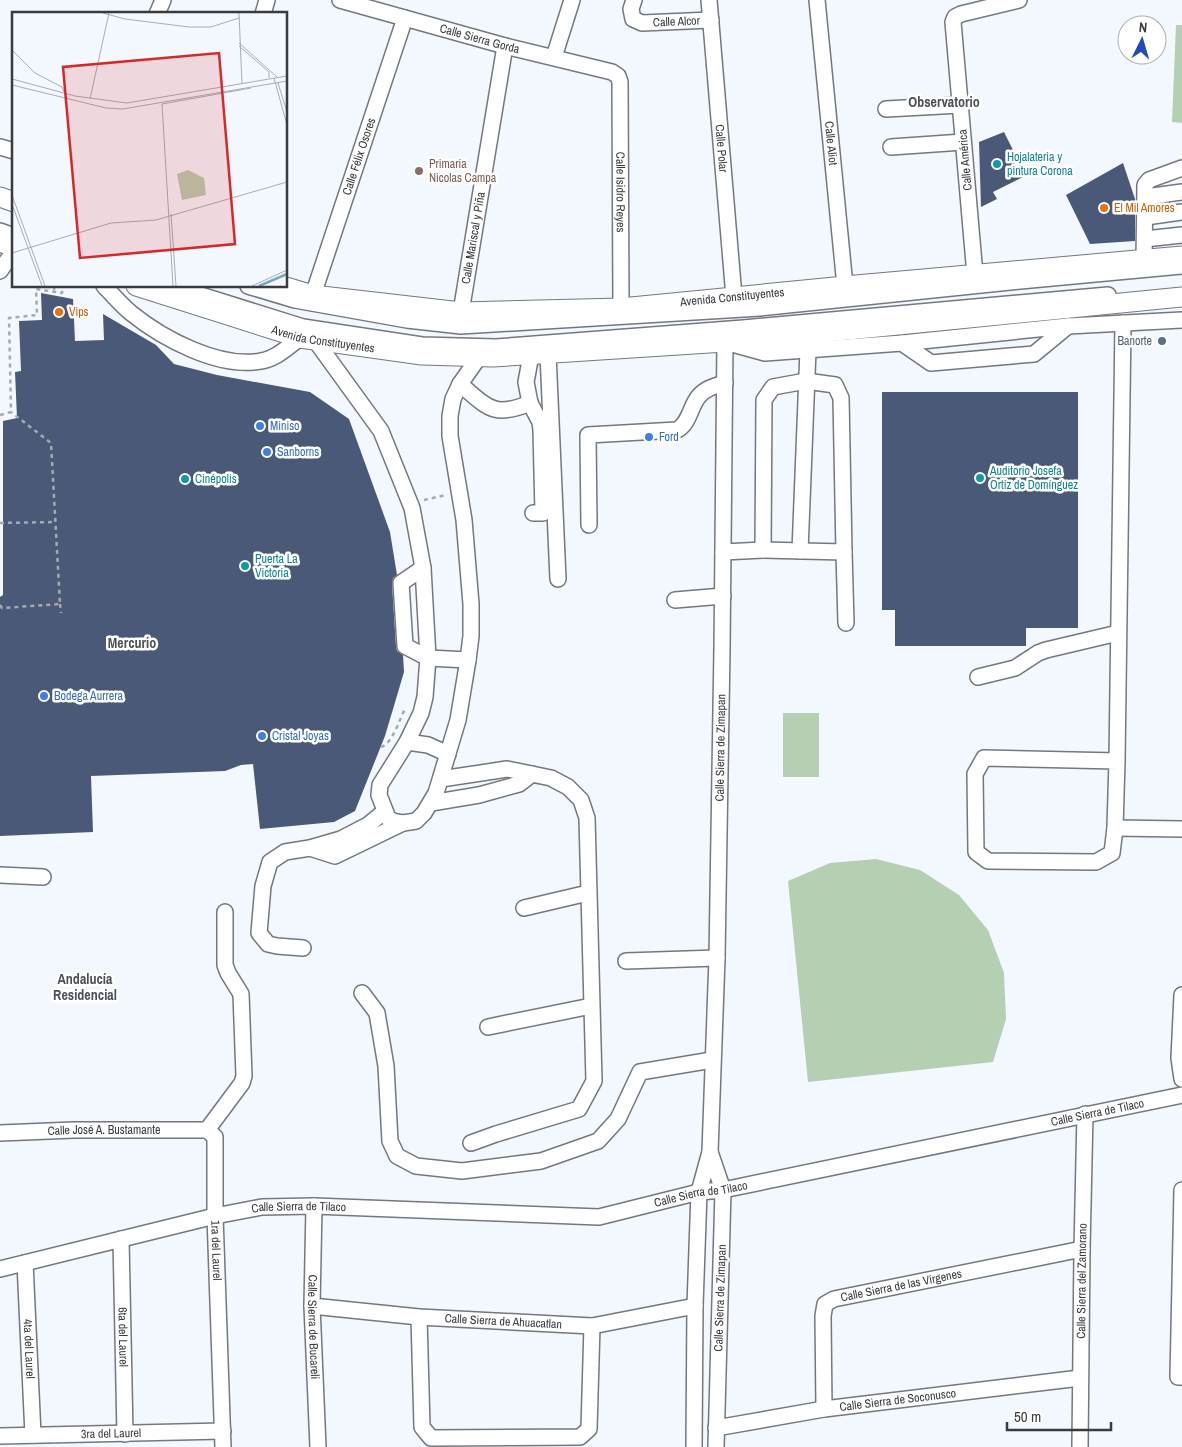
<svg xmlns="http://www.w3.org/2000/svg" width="1182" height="1447" font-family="'Archivo Narrow',sans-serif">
  <rect width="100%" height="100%" fill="#f3f7fe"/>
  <g fill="#b5cfb3">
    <polygon points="1176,25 1182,25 1182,123 1172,122"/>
    <rect x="783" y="713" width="36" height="64"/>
    <polygon points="876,859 920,870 959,895 988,930 1004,973 1006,1019 993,1062 808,1082 788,881 830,863"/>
  </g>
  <g fill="#4b5978">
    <polygon points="1004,132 1014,152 1010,155 1023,177 993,192 997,199 981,207 979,142"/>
    <polygon points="1123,163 1135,199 1135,241 1090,244 1066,195"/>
    <polygon points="41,293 73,299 75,341 104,340 103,314 156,345 174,364 217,375 310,392 349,419 390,532 397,575 393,578 392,584 396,647 397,651 403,655 404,672 385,736 355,811 334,822 260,829 253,764 241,765 225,771 91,776 93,832 0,836 0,597 3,595 3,421 17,418 15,372 21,371 19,321 42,320"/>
    <polygon points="882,392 1078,392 1078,628 1026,628 1026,646 895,646 895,610 882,610"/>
  </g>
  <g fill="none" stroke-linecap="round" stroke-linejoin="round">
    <defs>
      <g id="minor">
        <path id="s1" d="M 340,0 L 505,46 L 612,72 L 618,76 L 620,82 L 621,308"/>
        <path id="s2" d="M 634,0 L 631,9 L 633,19 L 642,23 L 711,20"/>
        <path id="s3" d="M 709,0 L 734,297"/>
        <path id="s4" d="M 817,0 L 845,286"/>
        <polyline points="157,14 163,0"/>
        <polyline points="263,14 267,0"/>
        <polyline points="554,57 572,0"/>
        <polyline points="886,109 960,105"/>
        <polyline points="0,147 14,151"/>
        <polyline points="891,147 963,142"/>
        <polyline points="1146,197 1182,192"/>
        <polyline points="1146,217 1182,212"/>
        <polyline points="0,231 14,236"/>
        <polyline points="1145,239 1182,235"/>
        <polyline points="1144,260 1145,185 1149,180 1182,168"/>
        <polyline points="0,271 9,258 14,256"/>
        <polyline points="975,275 953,22 955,17 961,14 1019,0"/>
        <path d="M 104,286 C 113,295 121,305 131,313 C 163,339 220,369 261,361 C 276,359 289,346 300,338"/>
        <polyline points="172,286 303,327 422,345 496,347 743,328 1108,295"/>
        <polyline points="248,286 295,300 407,320 461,326 760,308 1020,281 1182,266"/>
        <path id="s5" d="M 313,295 L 405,18"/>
        <path id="s6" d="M 461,312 L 505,46"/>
        <polyline points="315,340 381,431 412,508 423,568 428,658 425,697 421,713 407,742 380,785 379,795 388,818 393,821 403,823 416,821 424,813 436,793 458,720 468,660 471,636 471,604 464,520 450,436 450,416 453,399 460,384 479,357"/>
        <polyline points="902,343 931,363 1034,354 1068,326"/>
        <polyline points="548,354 558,579"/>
        <polygon points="806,381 835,385 841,398 844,552 763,550 764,400 773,387"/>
        <path d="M 460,384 C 488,408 494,418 530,403 L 526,382 L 531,355"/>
        <polyline points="530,403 540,422 541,430 543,513 533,513"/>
        <path d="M 589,525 L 588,435 L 677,430 C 690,423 690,406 699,396 C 706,388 715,386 725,383"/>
        <polyline points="800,551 808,350"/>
        <polyline points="723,552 763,550"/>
        <polyline points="844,552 846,623"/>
        <polyline points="423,568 401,583 405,646 428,658 468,660"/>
        <polyline points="675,600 723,596"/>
        <polyline points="978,677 1015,668 1038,653 1046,650 1118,633"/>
        <polyline points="407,742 428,745 448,754"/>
        <polyline points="1117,761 984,758 975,774 976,852 988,861 1096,862 1112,853 1115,828 1117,761 1123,323"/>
        <polyline points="441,779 507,769 551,778 568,787 581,800 587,818 594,1081 579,1109 496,1134 471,1143"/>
        <polyline points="431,803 479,795 519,784 532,774"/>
        <polyline points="1115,828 1182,829"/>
        <polyline points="310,848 335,856 403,823"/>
        <polyline points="0,875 43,877"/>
        <polyline points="524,908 588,893"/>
        <polyline points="303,948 277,946 268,944 259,933 263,886 270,862 285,852 310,848 341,839 368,825 385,811"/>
        <polyline points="626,961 717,958"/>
        <polyline points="362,993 377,1013 386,1066 390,1141 397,1156 416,1166 462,1171 541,1161 598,1141 618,1119 640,1072 712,1060"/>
        <polyline points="1182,995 1179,1058 1182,1079"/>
        <polyline points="488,1027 591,1006"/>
        <path id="s7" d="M 207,1130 L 215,1137 L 215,1216 L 223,1447"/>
        <polyline points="207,1130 242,1083 244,1076 241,994 228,973 225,965 225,912"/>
        <path id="s8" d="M 0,1133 L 74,1130 L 207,1130"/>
        <polyline points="710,1152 723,1190 716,1447"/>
        <polyline points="1182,1190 1178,1377 1182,1377"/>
        <path id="s9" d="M 314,1206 L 312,1306 L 318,1447"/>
        <path id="s10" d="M 121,1239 L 125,1434"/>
        <path id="s11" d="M 25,1263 L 33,1435"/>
        <path id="s12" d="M 0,1269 L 215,1216 L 262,1207 L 314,1206 L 599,1217 L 699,1192 L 723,1190 L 1182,1095"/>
        <path id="s13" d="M 312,1306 L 419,1317 L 592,1326 L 695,1306"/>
        <polyline points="419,1317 422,1427 431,1438 580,1437 589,1429 592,1326"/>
        <path id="s14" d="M 824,1409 L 823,1316 L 825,1304 L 834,1299 L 1082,1249"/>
        <path id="s15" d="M 716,1428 L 824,1409 L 1080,1378"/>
        <path id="s16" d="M 0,1436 L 223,1431"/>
        <path id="s17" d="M 694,1447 L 695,1306 L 699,1192 L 710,1152 L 717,958 L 722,648 L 725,342 L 765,353 L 902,343 L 1068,326 L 1182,320"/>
        <path id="s18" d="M 1080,1447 L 1082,1249 L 1085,1114"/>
      </g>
      <g id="major">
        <polyline points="0,197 14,202"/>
        <polyline points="0,242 14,247"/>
        <path id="s19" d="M 136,286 L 300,338 L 422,355 L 493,357 L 725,342 L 1182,297"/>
        <path id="s20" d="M 283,286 L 313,295 L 461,312 L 621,308 L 845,286 L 1182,256"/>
      </g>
    </defs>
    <use href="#minor" stroke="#73777f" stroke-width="18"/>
    <use href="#major" stroke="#73777f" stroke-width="21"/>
    <g stroke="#a6a9af" stroke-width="2.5" stroke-dasharray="4 4" stroke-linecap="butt">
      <polyline points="46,286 54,289 55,286"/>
      <polyline points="0,415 11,412 9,318 37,315 36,289 62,293 63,286"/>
      <polyline points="424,500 446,495"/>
      <polyline points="0,523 56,522"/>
      <polyline points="60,604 61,613"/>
      <polyline points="0,605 2,608 60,604 51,443 11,412"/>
      <path d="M 381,747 C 393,743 399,720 405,709"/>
    </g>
    <use href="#minor" stroke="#fff" stroke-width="15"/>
    <use href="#major" stroke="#fff" stroke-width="19"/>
  </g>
  <g fill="#0f9aa8" stroke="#fff" stroke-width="2">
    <circle cx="997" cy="164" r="5"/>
    <circle cx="980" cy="478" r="5"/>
    <circle cx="185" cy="479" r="5"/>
    <circle cx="245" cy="566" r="5"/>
  </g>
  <circle fill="#8d6e63" stroke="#fff" stroke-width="2" cx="419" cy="171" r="5"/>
  <g fill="#e8710a" stroke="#fff" stroke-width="2">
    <circle cx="1104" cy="208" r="5"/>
    <circle cx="59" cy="312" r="5"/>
  </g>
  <circle fill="#5c6f8a" stroke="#fff" stroke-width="2" cx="1162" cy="341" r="5"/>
  <g fill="#3f7fe0" stroke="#fff" stroke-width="2">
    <circle cx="260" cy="426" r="5"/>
    <circle cx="649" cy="437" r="5"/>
    <circle cx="267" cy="452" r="5"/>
    <circle cx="44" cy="696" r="5"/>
    <circle cx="262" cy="736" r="5"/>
  </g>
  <g text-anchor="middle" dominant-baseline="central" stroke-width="5" stroke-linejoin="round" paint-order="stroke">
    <g font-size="12" fill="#393b3e" stroke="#fff">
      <text stroke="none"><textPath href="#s2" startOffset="64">Calle Alcor</textPath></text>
      <text stroke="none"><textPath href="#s1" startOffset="145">Calle Sierra Gorda</textPath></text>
      <text stroke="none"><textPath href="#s4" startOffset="144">Calle Aliot</textPath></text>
      <text stroke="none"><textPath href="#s3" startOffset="149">Calle Polar</textPath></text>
      <text stroke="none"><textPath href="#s5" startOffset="146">Calle Félix Osores</textPath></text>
      <text transform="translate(965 160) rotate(-95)">Calle América</text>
      <text stroke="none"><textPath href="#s1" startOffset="405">Calle Isidro Reyes</textPath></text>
      <text stroke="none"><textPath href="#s6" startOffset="75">Calle Mariscal y Piña</textPath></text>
      <text stroke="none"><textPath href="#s20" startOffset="452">Avenida Constituyentes</textPath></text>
      <text stroke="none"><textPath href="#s19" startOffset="195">Avenida Constituyentes</textPath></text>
      <text stroke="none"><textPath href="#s17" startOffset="701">Calle Sierra de Zimapan</textPath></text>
      <text stroke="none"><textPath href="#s12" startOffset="1116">Calle Sierra de Tilaco</textPath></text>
      <text stroke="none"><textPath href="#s8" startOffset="104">Calle José A. Bustamante</textPath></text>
      <text stroke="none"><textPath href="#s12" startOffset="711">Calle Sierra de Tilaco</textPath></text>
      <text stroke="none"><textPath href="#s12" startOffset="306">Calle Sierra de Tilaco</textPath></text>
      <text stroke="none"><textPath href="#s7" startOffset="124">1ra del Laurel</textPath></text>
      <text stroke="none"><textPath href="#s18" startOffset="166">Calle Sierra del Zamorano</textPath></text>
      <text stroke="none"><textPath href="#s14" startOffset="184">Calle Sierra de las Vírgenes</textPath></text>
      <text transform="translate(720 1298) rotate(-88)">Calle Sierra de Zimapan</text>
      <text stroke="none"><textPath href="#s13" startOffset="192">Calle Sierra de Ahuacatlan</textPath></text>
      <text stroke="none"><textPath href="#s9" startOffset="121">Calle Sierra de Bucareli</textPath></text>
      <text stroke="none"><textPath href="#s10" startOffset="98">6ta del Laurel</textPath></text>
      <text stroke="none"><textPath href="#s11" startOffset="86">4ta del Laurel</textPath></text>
      <text stroke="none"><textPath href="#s15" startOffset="184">Calle Sierra de Soconusco</textPath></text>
      <text stroke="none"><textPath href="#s16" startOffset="111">3ra del Laurel</textPath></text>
    </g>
    <g font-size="12" fill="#0d838f" stroke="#fff" text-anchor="start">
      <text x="1007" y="157">Hojalateria y<tspan x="1007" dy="14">pintura Corona</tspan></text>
      <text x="990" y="471">Auditorio Josefa<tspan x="990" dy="14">Ortiz de Domínguez</tspan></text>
      <text x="195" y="479">Cinépolis</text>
      <text x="255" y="559">Puerta La<tspan x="255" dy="14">Victoria</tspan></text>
    </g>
    <g font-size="12" fill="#785e54" stroke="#fff" text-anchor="start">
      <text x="429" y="164">Primaria<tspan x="429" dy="14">Nicolas Campa</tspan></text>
    </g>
    <g font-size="12" fill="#c56008" stroke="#fff" text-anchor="start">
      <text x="1114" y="208">El Mil Amores</text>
      <text x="69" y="312">Vips</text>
    </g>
    <g font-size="12" fill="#4e5e75" stroke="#fff" text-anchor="end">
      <text x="1152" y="341">Banorte</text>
    </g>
    <g font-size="12" fill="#366cbe" stroke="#fff" text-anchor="start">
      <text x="270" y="426">Miniso</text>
      <text x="659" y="437">Ford</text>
      <text x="277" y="452">Sanborns</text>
      <text x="54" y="696">Bodega Aurrera</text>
      <text x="272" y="736">Cristal Joyas</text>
    </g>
    <g font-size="14" font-weight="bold" fill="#4c5057" stroke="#fff">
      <text x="944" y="102">Observatorio</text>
      <text x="132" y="643">Mercurio</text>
      <text x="85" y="979">Andalucía<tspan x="85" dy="16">Residencial</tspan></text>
    </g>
  </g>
  <g transform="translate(12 12)">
    <rect width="275" height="275" fill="#f3f7fe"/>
    <path d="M 176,158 L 192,166 L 194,183 L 170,188 L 165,162 Z" fill="#b5cfb3"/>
    <path fill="none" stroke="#7ca9ba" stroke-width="2.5" d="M 247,274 L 275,262"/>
    <path fill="none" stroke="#a9acb1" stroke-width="1" d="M 91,1 L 113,7 L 177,15 L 199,15 L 227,6M 227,1 L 230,72M 227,31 L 265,65M 227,34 L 257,60 L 257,66M 0,38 L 23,61 L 50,75 L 52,80M 262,66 L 275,113M 0,67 L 63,84 L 115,91 L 275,64M 266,71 L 275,100M 0,73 L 94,96 L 111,97 L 275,69M 78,87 L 97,1M 0,183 L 33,274M 0,192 L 30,274M 159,202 L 164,274M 0,241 L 99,211 L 144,208 L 275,170M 161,274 L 150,92 L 239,76M 240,274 L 275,258"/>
    <path fill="#d62828" fill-opacity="0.15" stroke="#d62828" stroke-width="2.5" d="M 207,41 L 223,232 L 68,246 L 51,55 Z"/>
    <rect width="275" height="275" fill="none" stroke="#393b3e" stroke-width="2.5"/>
  </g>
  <g transform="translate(1142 40) rotate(5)"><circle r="24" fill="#ffffff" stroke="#b0b1b2"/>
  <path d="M0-4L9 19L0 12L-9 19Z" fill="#204bb9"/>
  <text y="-8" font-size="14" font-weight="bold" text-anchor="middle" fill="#393b3e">N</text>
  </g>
  <path d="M1007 1422v8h104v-8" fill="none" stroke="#393b3e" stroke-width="2.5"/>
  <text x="1014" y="1422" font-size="15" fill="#393b3e" stroke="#ffffff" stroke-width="4" paint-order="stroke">50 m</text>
</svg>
